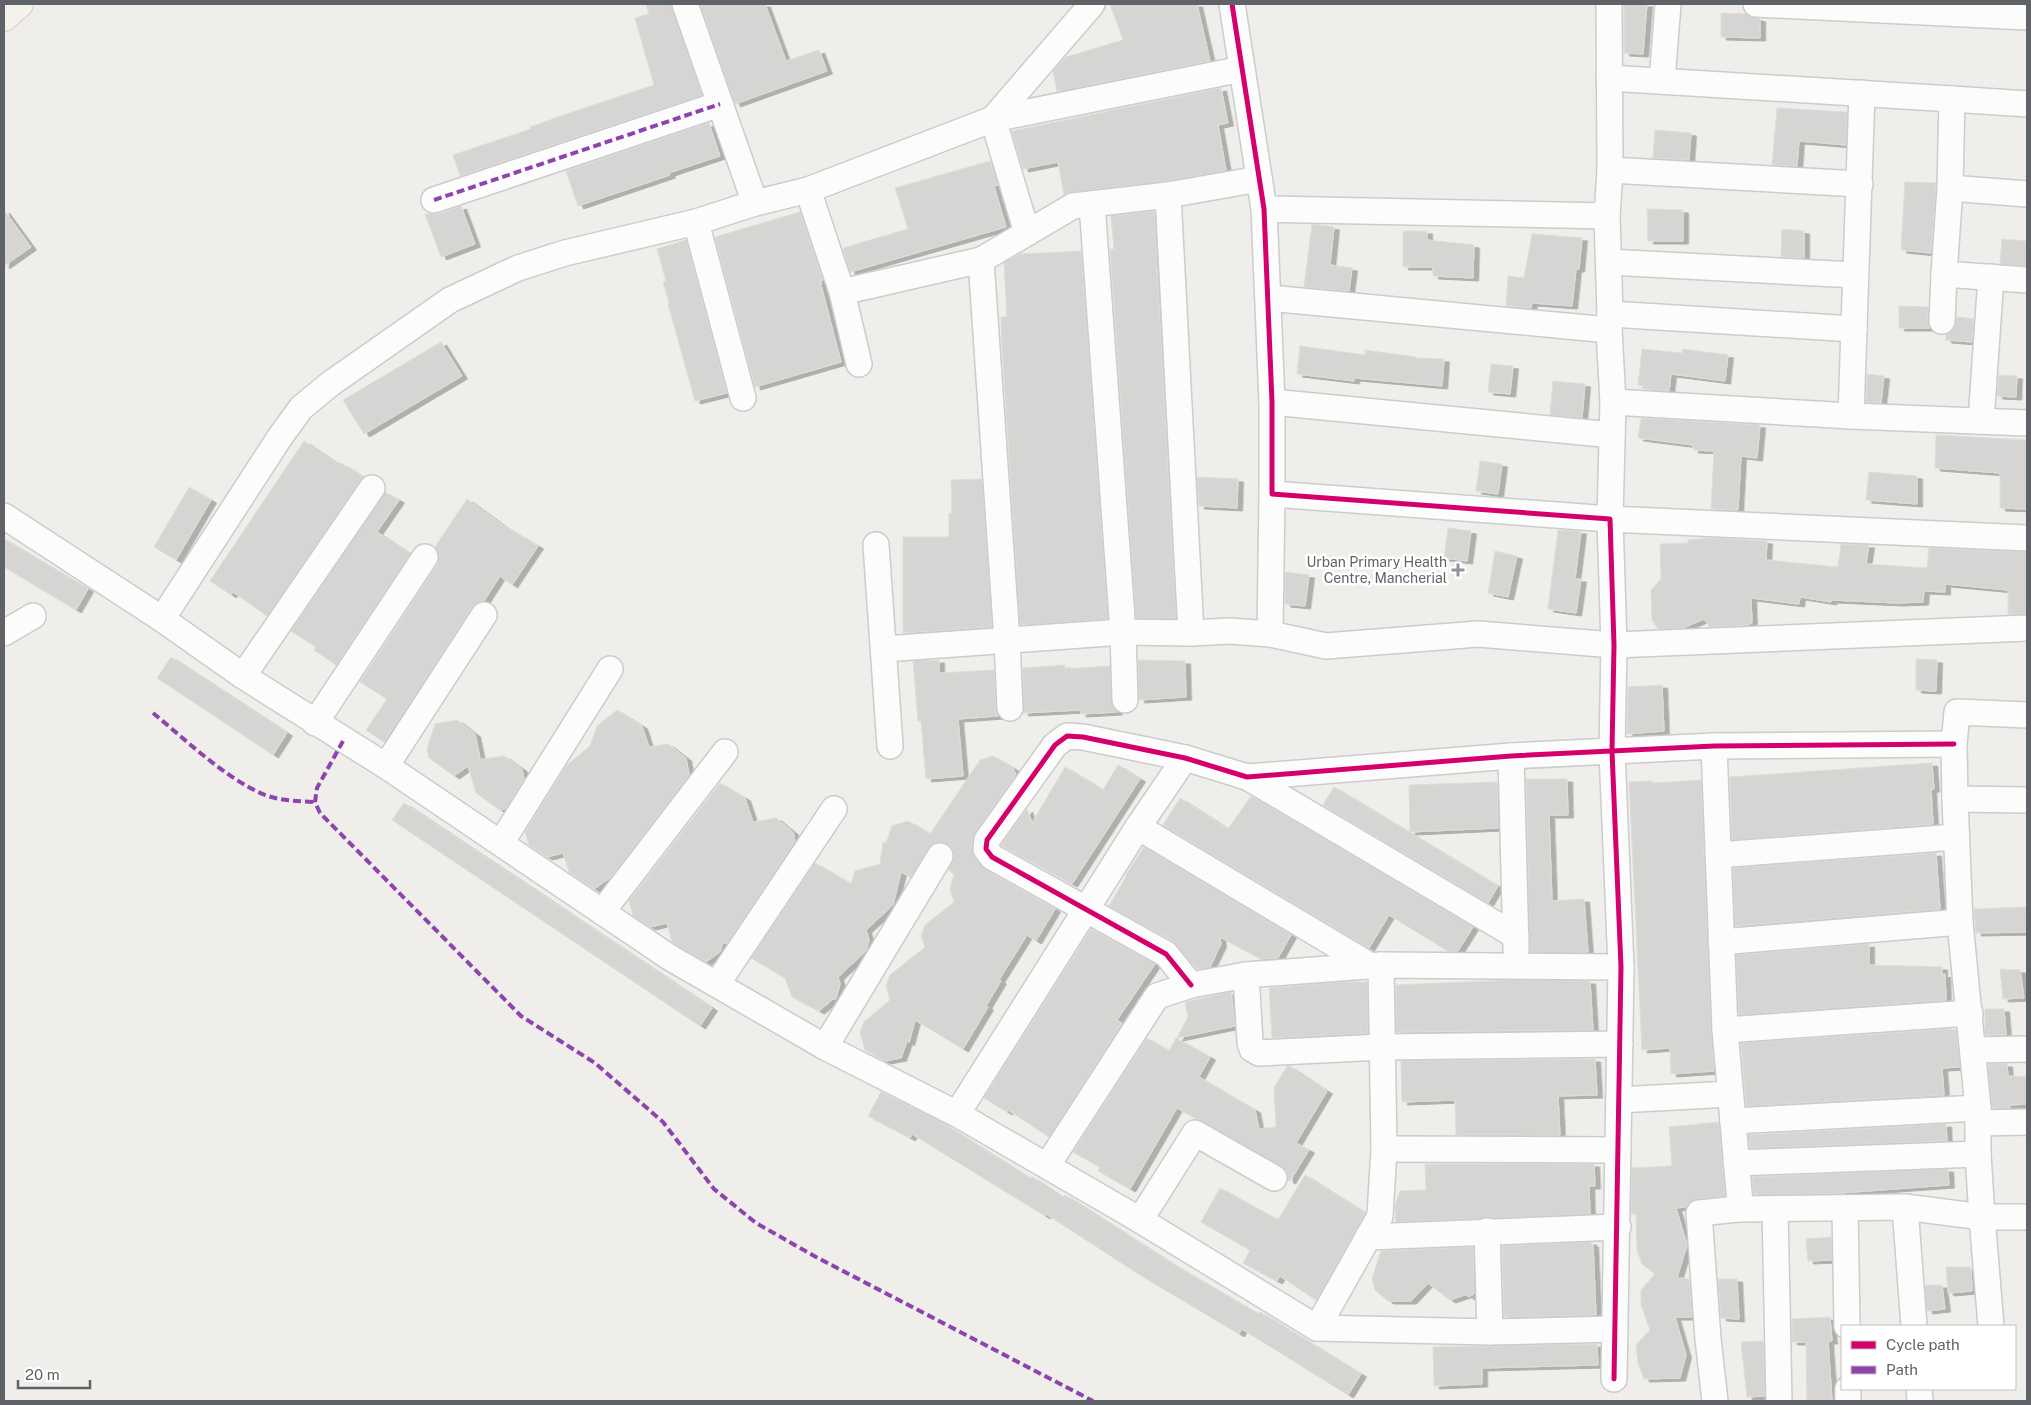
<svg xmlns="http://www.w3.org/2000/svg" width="2031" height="1405" font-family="'Public Sans',sans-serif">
  <defs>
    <filter id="shadow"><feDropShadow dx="5.5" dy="3" stdDeviation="0" flood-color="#0004"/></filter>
  </defs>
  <rect width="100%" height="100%" fill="#efeeea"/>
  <g fill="#d6d5d3" stroke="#deddd9" filter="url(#shadow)">
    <polygon points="646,4 671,4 702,95 460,176 453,155 531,129 530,127 581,109 654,85 635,18 649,14"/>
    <polygon points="700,4 765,4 786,61 819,50 827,71 735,104"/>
    <polygon points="1110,4 1197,4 1210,61 1057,91 1053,71 1066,57 1123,40"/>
    <polygon points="1624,4 1647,4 1643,54 1624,53"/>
    <polygon points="1721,13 1746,14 1749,16 1760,19 1760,38 1721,37"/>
    <polygon points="1221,88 1228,123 1218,125 1226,170 1166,181 1071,192 1064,195 1058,162 1023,169 1012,131"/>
    <polygon points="1777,108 1847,112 1846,145 1799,141 1797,166 1772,165"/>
    <polygon points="709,123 720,156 669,173 670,175 578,206 566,171"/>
    <polygon points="1655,130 1691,133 1689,160 1653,158"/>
    <polygon points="990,161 998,185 994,186 1006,227 850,272 843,248 908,229 895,188"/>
    <polygon points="1905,182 1936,183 1931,253 1901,250"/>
    <polygon points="461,206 475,244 441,257 425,214 439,214"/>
    <polygon points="1647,209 1683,210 1683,241 1648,241"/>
    <polygon points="4,210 31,247 4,266"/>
    <polygon points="1154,211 1176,618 1136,618 1110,249 1114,249 1111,216"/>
    <polygon points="800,212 823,280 821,280 821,285 841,362 755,387 715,237"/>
    <polygon points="1312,224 1334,227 1330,265 1352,268 1349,291 1304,287"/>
    <polygon points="1782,229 1804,231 1804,258 1781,257"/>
    <polygon points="1403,231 1427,231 1427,240 1474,245 1473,278 1433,276 1433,267 1403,267"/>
    <polygon points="1532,234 1582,238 1579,269 1576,269 1572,306 1532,303 1531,308 1506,306 1508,276 1524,278"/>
    <polygon points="2002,239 2027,241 2026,266 2000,264"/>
    <polygon points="686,240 727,393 695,401 668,304 669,303 663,282 666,281 657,249"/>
    <polygon points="1081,251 1108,619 1020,625 1002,347 1001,317 1007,317 1004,263 1020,254"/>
    <polygon points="1899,306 1928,307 1928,321 1930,328 1899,328"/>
    <polygon points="1957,317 1974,319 1972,342 1946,340 1946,334 1954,328"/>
    <polygon points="441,342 462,376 364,434 343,400"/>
    <polygon points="1300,346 1365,355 1365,350 1416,357 1416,358 1444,359 1442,386 1354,378 1354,381 1297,374"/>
    <polygon points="1642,349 1682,353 1683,349 1728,355 1725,381 1671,374 1669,391 1645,389 1645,386 1638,385"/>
    <polygon points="1491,364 1513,366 1510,394 1488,392"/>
    <polygon points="1867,374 1884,376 1881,403 1866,402"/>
    <polygon points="1999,375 2017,376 2016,397 1997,396"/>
    <polygon points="1553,381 1585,384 1582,418 1550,415"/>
    <polygon points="1641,418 1760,425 1757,458 1741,456 1738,510 1711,509 1714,451 1693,450 1693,445 1638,438"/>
    <polygon points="1936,435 2027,440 2027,509 2000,508 2000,473 1935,468"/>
    <polygon points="304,441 339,465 341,463 363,477 267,616 233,592 231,595 210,581"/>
    <polygon points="1480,461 1502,464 1498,494 1476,491"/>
    <polygon points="1869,472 1917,476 1917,504 1866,500"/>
    <polygon points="1197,477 1238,479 1237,508 1199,506"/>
    <polygon points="982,479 992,627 903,633 903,537 949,537 949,513 952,513 951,480"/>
    <polygon points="189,487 211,500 176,560 154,547"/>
    <polygon points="385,492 399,500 377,532 410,554 336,665 314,650 316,647 291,631"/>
    <polygon points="467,499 504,526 538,546 512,585 500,576 484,601 477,602 472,607 384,742 366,730 387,699 360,682 437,565 439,557 435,547"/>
    <polygon points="1448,528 1471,531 1467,561 1444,558"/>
    <polygon points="1558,530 1581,531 1575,579 1581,579 1576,613 1548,609"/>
    <polygon points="1710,538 1767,541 1766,560 1838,567 1841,544 1869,545 1866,564 1927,568 1929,548 2027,552 2027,614 2008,614 2008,590 1945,584 1945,592 1924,591 1923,602 1897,603 1831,600 1831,602 1800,597 1799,604 1751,598 1752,623 1747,625 1710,627 1704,619 1683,628 1658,629 1652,620 1651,590 1661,579 1660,544 1688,543 1688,540"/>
    <polygon points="4,539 88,589 76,610 4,567"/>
    <polygon points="1495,551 1517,556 1508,597 1488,593"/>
    <polygon points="1285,572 1309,575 1305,606 1285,604"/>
    <polygon points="171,657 287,733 273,755 157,678"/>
    <polygon points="1916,659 1937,660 1936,691 1916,690"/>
    <polygon points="939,660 939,673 994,670 996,709 998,716 958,719 963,776 926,779 921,721 918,721 913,661"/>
    <polygon points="1138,660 1185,661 1186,697 1139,700"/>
    <polygon points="1065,665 1065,669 1110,666 1111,700 1113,707 1117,712 1081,714 1080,710 1023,713 1023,668"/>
    <polygon points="1662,685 1664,731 1627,734 1628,687"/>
    <polygon points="617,710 642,726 649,747 668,744 686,758 689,775 610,878 594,889 569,872 563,853 547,857 529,845 525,832 567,765 590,746 597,726"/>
    <polygon points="457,720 475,734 480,758 477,760 504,756 522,769 524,779 507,807 501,811 476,793 468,766 454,776 429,758 427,749 435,724"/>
    <polygon points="993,756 1013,768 1016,775 975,832 972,847 974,857 985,870 1055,909 1036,941 1027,935 999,980 1001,981 986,1006 988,1007 963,1049 915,1020 909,1043 907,1041 901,1058 885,1061 865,1050 860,1032 864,1022 890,1000 886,986 890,975 925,947 921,936 925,925 954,902 950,889 954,874 948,870 954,856 953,850 948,844 941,842 933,844 928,849 911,877 901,872 893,905 866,930 869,940 866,951 838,977 840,984 836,999 833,999 819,1011 792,997 785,978 751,958 815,863 851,884 855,871 880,864 883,842 886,843 892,826 908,821 930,834 980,760"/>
    <polygon points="1932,763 1934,789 1931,789 1933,824 1732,840 1730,777"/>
    <polygon points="1118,765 1140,779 1072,884 1001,845 1027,809 1032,823 1065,767 1103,790"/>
    <polygon points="1526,779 1567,779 1568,815 1549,815 1552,901 1584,899 1588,952 1530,952"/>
    <polygon points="1701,780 1711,1031 1714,1071 1671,1074 1670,1048 1642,1050 1629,782 1652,781 1653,783"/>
    <polygon points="1497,782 1498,828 1410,832 1409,785"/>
    <polygon points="720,783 745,798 753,822 776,818 793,832 795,841 727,944 723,942 720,952 706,962 672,942 667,923 650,927 633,916 629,901"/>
    <polygon points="1334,787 1498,886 1488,903 1323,805"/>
    <polygon points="1251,796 1473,927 1458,951 1448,951 1389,915 1369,948 1163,825 1180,798 1228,829"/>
    <polygon points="404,803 712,1008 700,1026 392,820"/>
    <polygon points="1144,847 1291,935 1278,958 1261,959 1220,937 1221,944 1210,967 1197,969 1172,940 1109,906 1126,877 1125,876"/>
    <polygon points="1936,853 1940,909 1735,926 1733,868"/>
    <polygon points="2027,907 2027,932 1976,933 1974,909"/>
    <polygon points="1091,929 1155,964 1117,1020 1122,1023 1049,1137 1008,1110 1007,1112 984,1098"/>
    <polygon points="1869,944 1869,965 1942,967 1942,975 1945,974 1946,1000 1739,1015 1736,955"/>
    <polygon points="2000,969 2020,970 2024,998 2003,999"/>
    <polygon points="1511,980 1590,981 1593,1030 1396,1032 1396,985"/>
    <polygon points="1341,982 1367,982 1368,1033 1272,1038 1269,988"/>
    <polygon points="1231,992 1235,1026 1177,1038 1188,1017 1185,1002"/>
    <polygon points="1985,1009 2004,1009 2006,1035 1985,1035"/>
    <polygon points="1948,1029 1956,1030 1960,1067 1942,1068 1944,1095 1746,1106 1741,1043"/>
    <polygon points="1147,1038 1169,1051 1176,1038 1210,1057 1199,1077 1255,1110 1259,1129 1276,1127 1274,1088 1287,1066 1289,1066 1327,1091 1296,1143 1309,1150 1290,1181 1288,1180 1287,1171 1281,1166 1177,1108 1130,1189 1098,1171 1100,1167 1073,1152"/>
    <polygon points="1595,1059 1597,1095 1558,1096 1560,1135 1456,1135 1455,1100 1402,1102 1401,1061"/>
    <polygon points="1988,1064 2007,1064 2008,1076 2027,1077 2027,1104 2010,1105 2010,1108 1992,1108"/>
    <polygon points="881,1092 934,1118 1031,1179 1032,1177 1063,1198 1065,1195 1168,1261 1258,1314 1260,1312 1361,1374 1348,1395 1242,1329 1239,1334 1140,1275 1046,1214 1045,1216 912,1134 910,1138 868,1116"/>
    <polygon points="1719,1122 1725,1196 1697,1199 1690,1202 1686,1207 1676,1208 1687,1245 1677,1278 1689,1279 1692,1317 1675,1317 1686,1355 1680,1378 1644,1379 1638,1363 1636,1345 1650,1330 1641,1305 1641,1290 1655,1274 1642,1264 1637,1250 1636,1214 1631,1214 1632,1168 1672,1166 1669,1127"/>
    <polygon points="1946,1124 1947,1141 1750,1148 1748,1135"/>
    <polygon points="1425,1164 1594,1164 1595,1186 1589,1186 1590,1214 1396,1222 1395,1206 1400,1191 1426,1190"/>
    <polygon points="1948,1169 1949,1185 1826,1194 1754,1194 1752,1177"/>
    <polygon points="1305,1175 1365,1213 1316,1300 1280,1276 1277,1281 1243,1263 1250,1250 1201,1222 1220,1188 1278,1220"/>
    <polygon points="1831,1237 1832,1260 1808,1261 1806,1239"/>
    <polygon points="1591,1242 1591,1244 1593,1244 1596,1315 1504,1317 1502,1246"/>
    <polygon points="1473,1247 1474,1294 1468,1297 1468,1294 1450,1300 1428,1283 1411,1301 1388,1301 1375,1290 1372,1279 1381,1251"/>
    <polygon points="1946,1267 1971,1267 1972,1291 1948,1293"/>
    <polygon points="1718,1279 1737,1279 1739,1319 1721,1318"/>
    <polygon points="1925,1285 1942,1285 1945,1309 1927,1311"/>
    <polygon points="1830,1317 1832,1341 1828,1341 1832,1400 1807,1401 1806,1342 1792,1342 1792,1319"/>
    <polygon points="1763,1341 1765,1396 1747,1397 1741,1342"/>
    <polygon points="1597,1344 1598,1365 1482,1368 1482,1384 1434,1386 1433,1347"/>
  </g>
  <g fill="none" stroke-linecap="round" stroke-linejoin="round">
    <defs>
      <g id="minor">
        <polyline points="685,4 755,203"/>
        <polyline points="1092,4 993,119 808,190 842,292 981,260 1073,206 1168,195 1259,179"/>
        <polyline points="1232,4 1264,209 1272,402 1272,494 1610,519 1614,645 1612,751 1621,967 1614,1379"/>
        <polyline points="1609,4 1610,170 1607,216 1610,314 1609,330 1613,402 1610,519 2027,538"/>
        <polyline points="1756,4 2027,17"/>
        <polyline points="1609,78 1952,99 1950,188 2027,194"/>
        <polyline points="1662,81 1668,4"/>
        <polyline points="1952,99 2027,104"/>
        <polyline points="1610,170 1860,184"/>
        <polyline points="1950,188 1944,274 2027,280"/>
        <polyline points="1168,195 1191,633"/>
        <polyline points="434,200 720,104"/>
        <polyline points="1092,204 1123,632 1125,700"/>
        <polyline points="1264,209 1607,216"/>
        <polyline points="1027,233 993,119 1242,69"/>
        <polyline points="981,260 1007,640 1010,708"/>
        <polyline points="1609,262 1855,275"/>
        <polyline points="842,292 859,364"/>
        <polyline points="1269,298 1609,330"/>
        <polyline points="1610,314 1854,329"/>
        <polyline points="1942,321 1944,274"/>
        <polyline points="743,398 696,222 755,203 808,190"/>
        <polyline points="1272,402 1612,435"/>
        <polyline points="1613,402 1851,416 2027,423"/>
        <polyline points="1851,416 1862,93"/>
        <polyline points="1981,421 1991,277"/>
        <polyline points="4,516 162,619"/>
        <polyline points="876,545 890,746"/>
        <polyline points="484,615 386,766 669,957 825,1047 957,1114"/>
        <polyline points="4,633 33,616"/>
        <polyline points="1270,634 1272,494"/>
        <polyline points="884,649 1123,632 1191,633 1230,631 1270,634 1326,646 1478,634 1614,645 2027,628"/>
        <polyline points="243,676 372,488"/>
        <polyline points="315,723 425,557"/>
        <polyline points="1714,746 1725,1030 1740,1203 1738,1209"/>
        <polyline points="1511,756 1516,949"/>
        <polyline points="1185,758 1138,827 957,1114 1140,1220 1317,1328 1490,1332 1615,1329"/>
        <polyline points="386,766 243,676 162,619 280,437 301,408 330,384 450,300 518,268 565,253 696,222"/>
        <polyline points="1247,777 1516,936"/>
        <polyline points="1955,799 1954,744 1957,712 2027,715"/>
        <polyline points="1138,827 1371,966"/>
        <polyline points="501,843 610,669"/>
        <polyline points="1718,855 1956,837"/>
        <polyline points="602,912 725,752"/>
        <polyline points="1721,942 1960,922"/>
        <polyline points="1381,965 1246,975 1250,1042 1252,1049 1259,1053 1382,1047 1620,1044"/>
        <polyline points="717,984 834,809"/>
        <polyline points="1191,985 1166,954 992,857 986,849 987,840 1055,745 1067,736 1083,737 1185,758 1247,777 1511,756 1714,746 1954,744"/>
        <polyline points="1725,1030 1970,1013"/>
        <polyline points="825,1047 940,856"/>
        <polyline points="1973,1050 2027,1049"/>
        <polyline points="1619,1100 1730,1094"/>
        <polyline points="1733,1121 1978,1108"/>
        <polyline points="1978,1123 2027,1122"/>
        <polyline points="1384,1149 1618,1150"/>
        <polyline points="1736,1163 1978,1154"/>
        <polyline points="1047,1166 1157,996 1191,985 1246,975"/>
        <polyline points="1905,1207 1914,1326"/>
        <polyline points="1845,1208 1847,1326"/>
        <polyline points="1775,1209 1779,1401"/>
        <polyline points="1140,1220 1195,1133 1274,1178"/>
        <polyline points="1487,1231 1490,1332"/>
        <polyline points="1368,1237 1618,1227"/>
        <polyline points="1991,1326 1982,1217 1978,1154 1978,1108 1960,922 1955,799 2027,800"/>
        <polyline points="1317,1328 1380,1216 1384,1149 1381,965 1621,967"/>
        <polyline points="1848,1389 1848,1401"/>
        <polyline points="1919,1389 1920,1401"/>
        <polyline points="1715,1401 1708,1339 1699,1213 1738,1209 1905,1207 1982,1217 2027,1217"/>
      </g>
      <polyline id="major" points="4,17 19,4"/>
    </defs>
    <use href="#minor" stroke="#cbcccc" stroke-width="28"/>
    <use href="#major" stroke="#d7ceb8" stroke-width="30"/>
    <use href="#minor" stroke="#fdfcfc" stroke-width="25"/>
    <use href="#major" stroke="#f4f2e9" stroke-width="28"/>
    <g stroke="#8e44ad" stroke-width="4" stroke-dasharray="8 4" stroke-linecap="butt">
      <polyline points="434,200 720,104"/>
      <path d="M 153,713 C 186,740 226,779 265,795 C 281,801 298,801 315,802"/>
      <polyline points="343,741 317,788 315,802 320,813 521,1016 595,1063 663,1122 714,1189 756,1223 816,1257 1093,1401"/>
    </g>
    <defs>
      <g id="cycleway">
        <polyline points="1232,4 1264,209 1272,402 1272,494 1610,519 1614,645 1612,751 1621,967 1614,1379"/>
        <polyline points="1191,985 1166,954 992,857 986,849 987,840 1055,745 1067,736 1083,737 1185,758 1247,777 1511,756 1714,746 1954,744"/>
      </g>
    </defs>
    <use href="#cycleway" stroke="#fff" stroke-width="8"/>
    <use href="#cycleway" stroke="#d6006c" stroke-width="5"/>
  </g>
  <path fill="#919496" stroke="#fff" stroke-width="2" d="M1455.5 562.5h5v5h5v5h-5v5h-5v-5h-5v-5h5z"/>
  <g text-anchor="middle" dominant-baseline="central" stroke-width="5" stroke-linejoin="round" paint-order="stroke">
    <g font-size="14" fill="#5f6368" stroke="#fff" text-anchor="end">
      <text x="1447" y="562">Urban Primary Health<tspan x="1447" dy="16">Centre, Mancherial</tspan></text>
    </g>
  </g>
  <rect width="2031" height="1405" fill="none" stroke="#5f6368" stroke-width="10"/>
  <rect x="1841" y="1325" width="175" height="65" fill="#ffffff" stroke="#bfc1c3"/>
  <rect x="1851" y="1341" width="25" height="8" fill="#d6006c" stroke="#bfc1c3"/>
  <text x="1886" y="1350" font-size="15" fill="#5f6368">Cycle path</text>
  <rect x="1851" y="1366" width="25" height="8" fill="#8e44ad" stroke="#bfc1c3"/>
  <text x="1886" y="1375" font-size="15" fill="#5f6368">Path</text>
  <path d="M18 1380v8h72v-8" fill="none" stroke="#5f6368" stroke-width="2.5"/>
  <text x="25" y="1380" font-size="15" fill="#5f6368" stroke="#ffffff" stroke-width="4" paint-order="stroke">20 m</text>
</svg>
